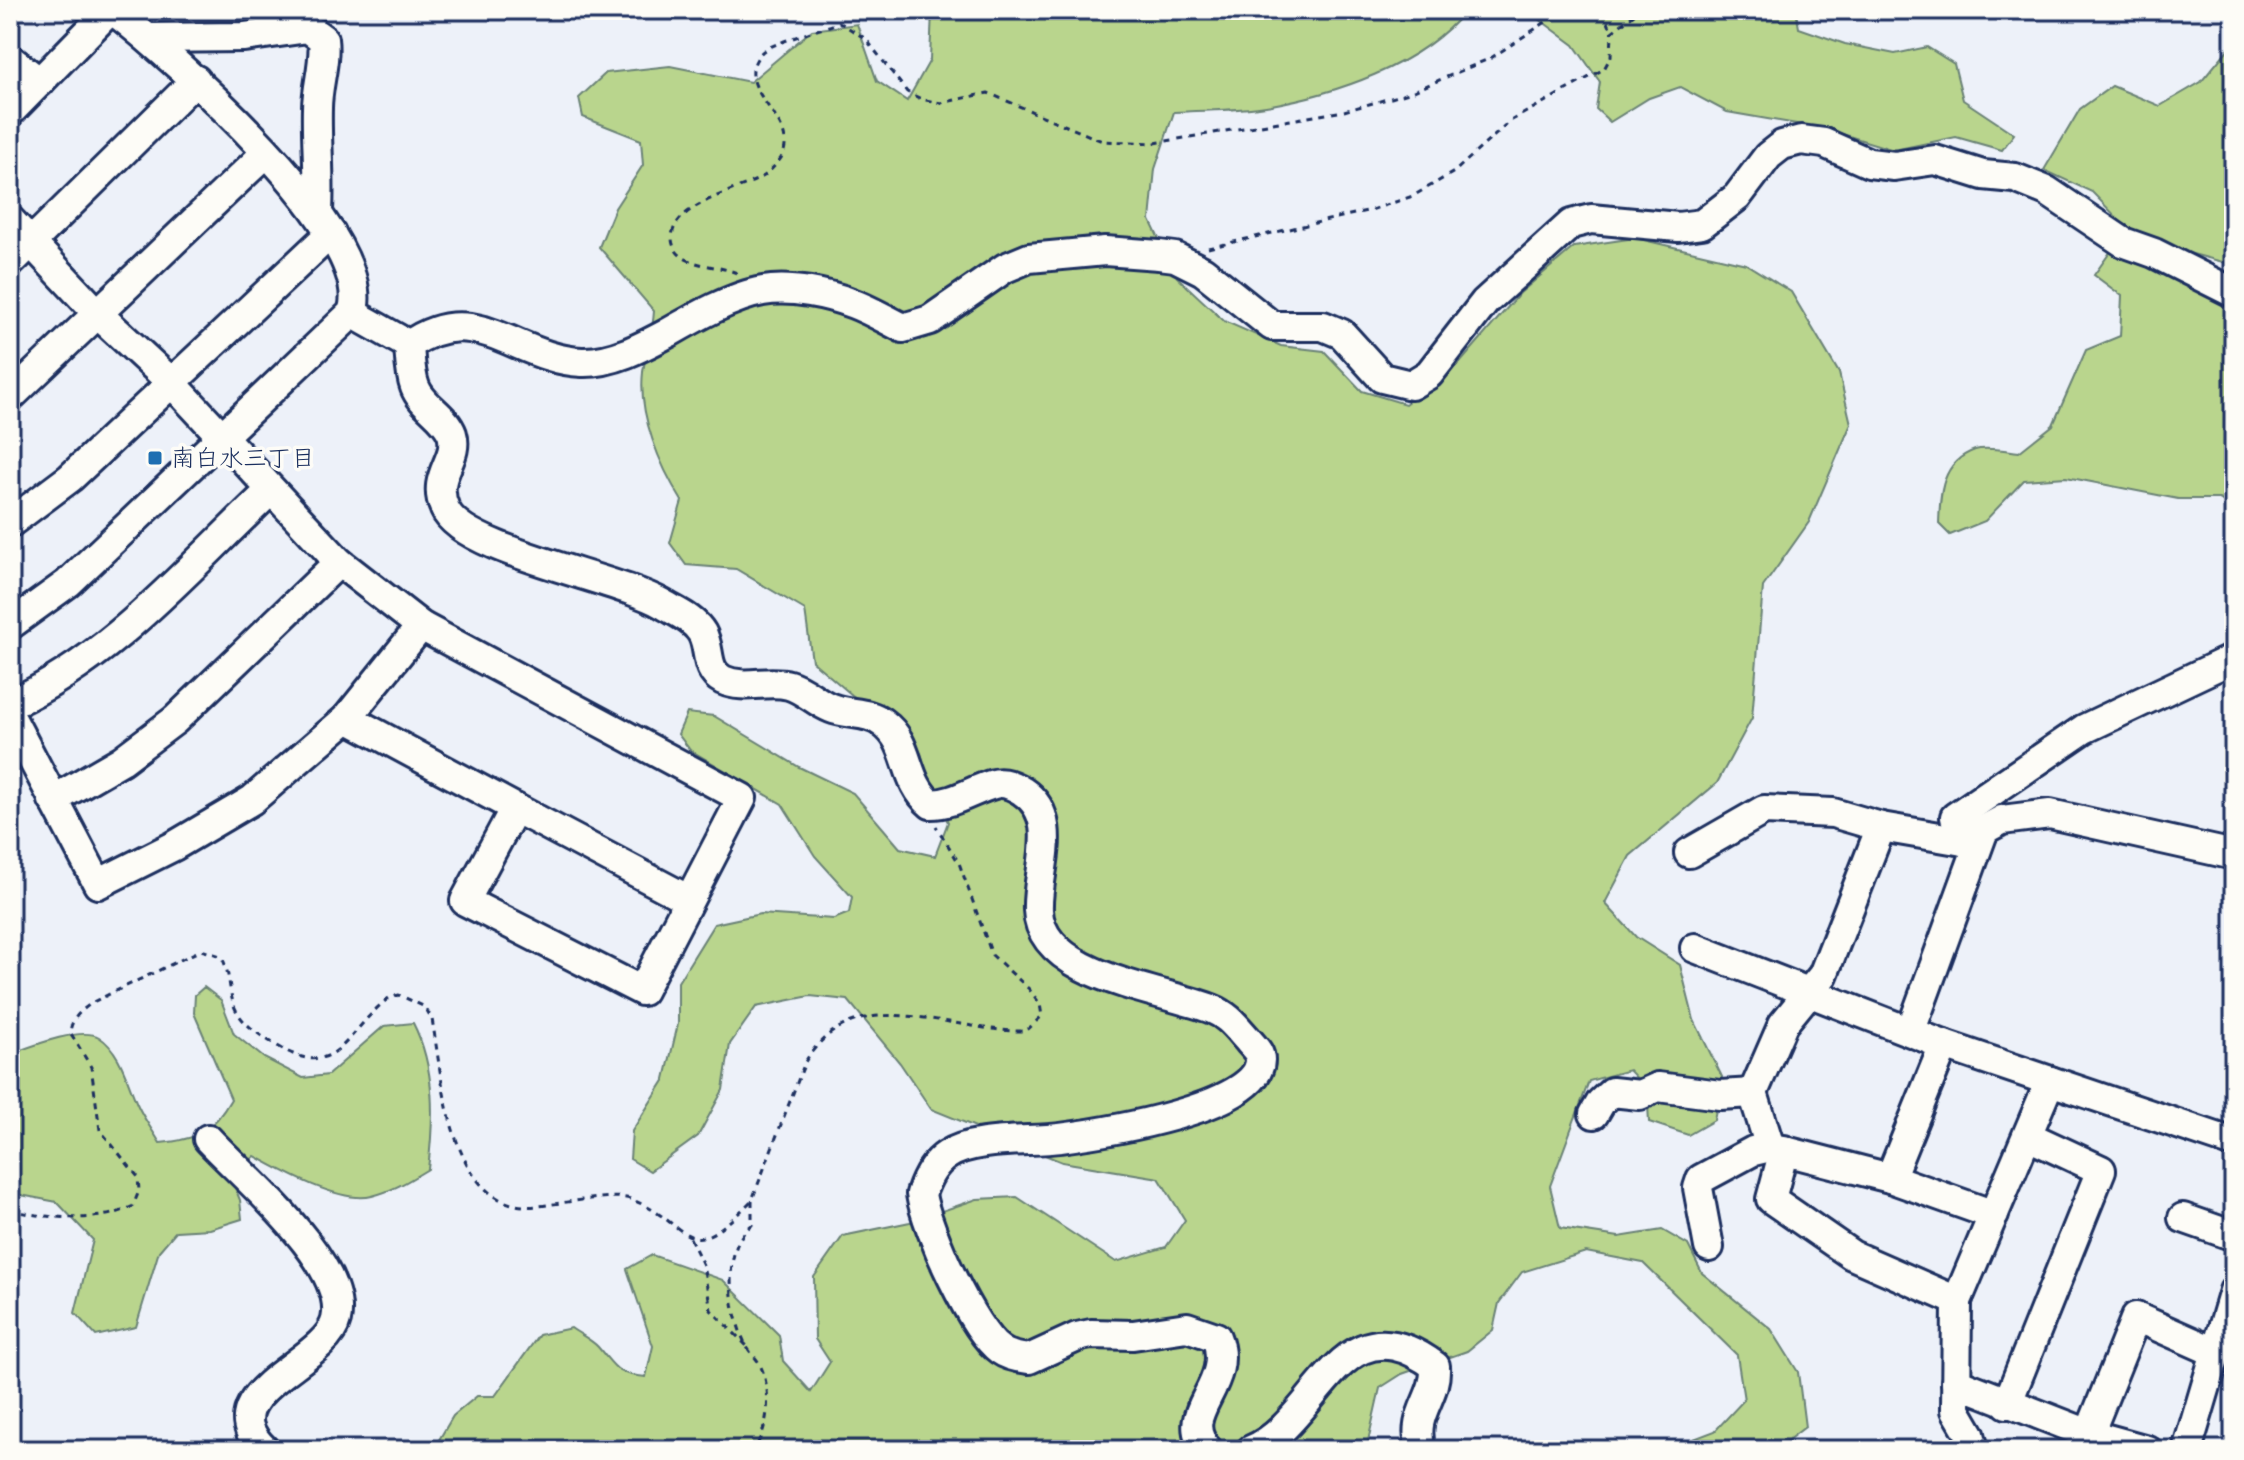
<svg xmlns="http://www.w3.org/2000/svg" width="2244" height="1460" font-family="'Balsamiq Sans','Klee One',sans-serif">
  <rect width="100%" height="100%" fill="#edf1f9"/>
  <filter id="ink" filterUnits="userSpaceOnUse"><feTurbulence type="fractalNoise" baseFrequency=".0125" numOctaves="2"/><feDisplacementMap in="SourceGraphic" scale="16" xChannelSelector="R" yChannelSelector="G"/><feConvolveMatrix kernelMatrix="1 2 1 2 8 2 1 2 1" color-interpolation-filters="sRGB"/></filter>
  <g filter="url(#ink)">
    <g fill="#b9d58d" stroke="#6a8276" stroke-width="2">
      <path d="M 932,10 L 1466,10 C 1421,66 1335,94 1266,106 C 1236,111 1204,110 1174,112 L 1155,169 L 1150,220 L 1177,277 L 1224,321 L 1281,346 L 1324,351 L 1362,391 L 1405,404 L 1460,363 L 1520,293 L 1574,247 L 1635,238 L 1746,264 L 1791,292 L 1839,373 L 1851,424 L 1809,522 L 1763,587 L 1752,718 L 1717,783 L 1630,856 L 1605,903 L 1636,937 L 1680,965 L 1694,1020 L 1722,1077 L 1714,1120 L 1688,1135 L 1649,1122 L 1647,1089 L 1629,1070 L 1589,1081 L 1550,1186 L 1560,1228 L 1619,1237 L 1662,1230 L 1688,1245 L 1702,1273 L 1771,1329 L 1798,1372 L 1805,1427 L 1775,1450 L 1665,1450 L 1715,1431 L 1744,1400 L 1737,1355 L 1643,1263 L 1586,1252 L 1522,1272 L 1499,1303 L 1493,1330 L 1467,1351 L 1402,1374 L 1380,1388 L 1366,1450 L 433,1450 L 453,1416 L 477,1396 L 495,1396 L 539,1335 L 571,1328 C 579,1334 592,1340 598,1347 C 616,1368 616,1375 646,1377 L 653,1346 L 627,1269 L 652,1255 L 723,1280 L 779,1335 L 783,1361 L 811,1392 L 830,1362 L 815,1339 L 814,1277 L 843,1236 L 910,1222 L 977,1199 L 1017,1197 L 1116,1262 L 1166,1247 L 1185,1220 L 1159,1178 L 1062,1162 L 931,1109 L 900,1063 L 848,1000 L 810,996 L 756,1007 L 730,1044 L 723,1090 L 698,1136 L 650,1171 L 630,1159 L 632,1131 L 665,1079 L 678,1024 L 678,982 L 714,924 L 760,914 L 834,919 L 849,913 L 852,897 L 815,856 L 782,804 L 690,750 L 678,734 L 687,713 L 714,716 L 799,767 L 853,793 L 900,848 L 935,856 L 948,822 L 929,782 L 921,753 L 882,715 L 852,695 L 812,661 L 805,610 L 736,569 L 686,565 L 670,543 L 682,501 C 660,466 638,415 643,372 C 646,351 653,332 654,311 L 599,247 L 615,208 L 643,165 L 641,140 L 583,117 L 579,98 L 606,73 L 670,66 L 750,82 L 812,30 L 857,24 L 877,81 L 907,101 L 930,60 Z"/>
      <polygon points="1532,10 1796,10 1799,28 1845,44 1895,54 1927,47 1954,64 1963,100 2014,134 2002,150 1956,137 1894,150 1826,129 1727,112 1680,87 1649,98 1610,122 1596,109 1600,82 1574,45 1531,13"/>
      <polygon points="2234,42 2234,265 2151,243 2126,227 2092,192 2044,170 2080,109 2112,86 2160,106 2201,82"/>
      <path d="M 2116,244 L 2234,292 L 2234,508 L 2219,499 L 2178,499 L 2066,477 L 2024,480 L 1985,521 L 1950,535 L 1939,524 C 1940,494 1941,462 1975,450 C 1987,446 2007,451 2019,452 L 2053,425 L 2086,350 L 2120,336 L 2122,296 L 2094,275 Z"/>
      <path d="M 204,987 L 221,1000 L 234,1034 L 264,1058 L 303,1078 L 328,1075 L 384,1026 L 413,1023 C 436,1068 434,1120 428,1169 C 410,1180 393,1191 372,1196 C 341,1204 282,1171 255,1156 L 231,1178 L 240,1200 L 242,1219 L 210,1229 L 176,1231 L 159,1251 L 136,1327 L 96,1336 L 75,1313 L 93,1240 L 57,1202 L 10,1193 L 10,1054 C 29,1047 81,1026 99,1037 C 121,1051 128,1085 138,1106 C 144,1119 153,1131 160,1143 C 197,1140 213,1131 231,1099 L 194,1013 L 195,995 Z"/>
    </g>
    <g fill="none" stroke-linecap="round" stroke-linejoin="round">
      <defs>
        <g id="minor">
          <path d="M 148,38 L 244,37 L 308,28 L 323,39 C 326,62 317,85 317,108 C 316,142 320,176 318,210"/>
          <polyline points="10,59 40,82"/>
          <polyline points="10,112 110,10"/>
          <polyline points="10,220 99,315 171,382 339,562 421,626 742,798 642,991 465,901 515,808 689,900"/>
          <polyline points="10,263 196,80"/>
          <path d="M 352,313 L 409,345 C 475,298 515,359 582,362 C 612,363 642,347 668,333 C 694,318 733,296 763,291 C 790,286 829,294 854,304 C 870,310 887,320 903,328 L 930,320 L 1005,268 L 1029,258 L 1105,251 L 1159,255 L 1175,257 L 1203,271 L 1272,326 L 1323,326 L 1342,334 L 1382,378 L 1411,385 L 1429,374 L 1485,302 L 1571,224 L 1591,219 L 1678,227 L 1702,224 L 1737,197 L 1768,156 L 1782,145 L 1801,140 L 1824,143 L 1869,163 L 1894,166 L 1935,160 L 1983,175 L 2015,178 L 2047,191 L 2123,242 L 2154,253 L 2234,293"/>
          <path d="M 409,345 C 410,358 410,374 415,387 C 422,406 445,415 452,434 C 460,460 430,475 445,509 C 463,551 616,577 663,604 C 676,612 694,619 702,633 C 711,649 704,670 723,680 C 744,690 768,679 789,685 C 804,689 817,703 831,708 C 848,715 868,711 883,723 C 911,743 903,781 931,804 C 954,804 972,790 994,784 C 1004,781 1014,786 1022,791 C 1063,818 1036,871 1038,910 C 1040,977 1164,990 1212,1009 C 1228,1015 1237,1028 1248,1040 C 1253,1047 1260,1051 1260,1060 C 1260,1109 1098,1133 1060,1138 C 1028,1142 974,1137 947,1155 C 933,1164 926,1179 921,1194 C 926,1228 972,1330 1000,1350 C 1008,1356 1019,1358 1029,1359 L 1077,1337 L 1091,1334 L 1133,1335 L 1187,1327 L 1216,1337 C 1236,1387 1173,1413 1208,1450"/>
          <polyline points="10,397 266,153"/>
          <polyline points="10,523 70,478 331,233"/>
          <path d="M 10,625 L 68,583 L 352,313 C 380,236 171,56 113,10"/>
          <polyline points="421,626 347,718 515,808"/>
          <path d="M 10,704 C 113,658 190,566 271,490"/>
          <polyline points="10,716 98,884 174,846 252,800 347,718"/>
          <polyline points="53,800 122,760 175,720 339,562"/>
          <polyline points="1881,827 1823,975 1783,1024 1753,1093 1770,1147 1890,1178 1994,1215"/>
          <polyline points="1963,841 1955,817 2084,729 2234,658"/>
          <polyline points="1689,853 1764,810 1833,813 1881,827 1963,841 2002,820 2050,814 2234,855"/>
          <polyline points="1695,948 1944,1045 2234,1143"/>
          <polyline points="1911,1030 1984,830"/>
          <polyline points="1594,1114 1601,1102 1612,1092 1640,1095 1658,1087 1720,1095 1753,1093"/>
          <path d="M 208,1139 C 244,1178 349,1264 336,1320 C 326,1364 204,1394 265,1450"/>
          <polyline points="1784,1150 1771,1199 1852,1255 1957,1301"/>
          <polyline points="1890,1178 1944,1045"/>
          <polyline points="2183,1218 2234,1236"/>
          <polyline points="1709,1247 1698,1188 1701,1179 1753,1151 1770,1147"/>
          <polyline points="1956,1382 2089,1434 2147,1450"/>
          <polyline points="2007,1404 2101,1170 2028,1136"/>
          <polyline points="2089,1434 2136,1317 2215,1352"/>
          <path d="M 1251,1450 C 1320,1422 1340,1295 1435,1366 C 1437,1399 1410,1413 1421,1450"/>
          <polyline points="1974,1450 1970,1434 1956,1410 1957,1301 2050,1081"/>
          <polyline points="2187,1450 2234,1291"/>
        </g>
      </defs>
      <use href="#minor" stroke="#1b2f5e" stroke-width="34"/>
      <g stroke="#1b2f5e" stroke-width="3" stroke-dasharray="6 6" stroke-linecap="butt">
        <polyline points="1603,10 1612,32"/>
        <polyline points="1208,248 1371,210 1413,196 1454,172 1512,120 1604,69 1611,56 1612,32 1639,10"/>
        <path d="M 737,273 C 720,266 700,267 684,258 C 677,254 672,246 672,238 C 672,204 741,190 764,176 C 769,172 777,164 781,158 C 803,120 729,90 761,53 C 769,43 822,30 839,22 L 866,39 L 907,92 L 921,99 L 941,103 L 988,93 L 1102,141 L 1155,143 L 1344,111 L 1409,93 L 1491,58 L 1564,10"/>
        <path d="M 752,1200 L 752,1225 C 720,1248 730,1316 747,1347 C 751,1354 758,1359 761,1367 C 772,1391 769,1430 753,1450"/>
        <path d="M 10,1210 C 45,1218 101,1224 133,1206 L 139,1191 L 138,1177 L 100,1130 L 91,1067 L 70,1032 C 72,1017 81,1011 93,1002 L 201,950 L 221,956 C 231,973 228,991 235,1008 C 243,1025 261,1036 276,1045 C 338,1084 345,1031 389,998 L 399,995 L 425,1007 L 432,1019 C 443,1081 450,1215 538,1206 C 559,1204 613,1193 630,1199 C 693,1222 682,1272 752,1200 L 805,1062 C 856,978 953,1034 1026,1031 L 1042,1016 L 1040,1004 L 1029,989 L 992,955 L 959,863 L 936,826"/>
        <polyline points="690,1238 703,1265 711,1310 747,1346"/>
      </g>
      <use href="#minor" stroke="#fdfcf7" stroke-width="28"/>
    </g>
  </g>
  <rect fill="#1f6fb2" stroke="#fdfcf7" stroke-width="3" x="147" y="450" width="16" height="16" rx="4"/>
  <g text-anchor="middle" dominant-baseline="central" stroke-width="7" stroke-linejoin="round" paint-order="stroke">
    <g font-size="24" fill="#1b2f5e" stroke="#fdfcf7" text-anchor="start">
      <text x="171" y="458">南白水三丁目</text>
    </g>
  </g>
  <rect width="2244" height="1460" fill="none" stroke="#fdfcf7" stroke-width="40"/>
  <rect x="20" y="20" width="2204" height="1420" fill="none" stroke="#1b2f5e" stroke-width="3" filter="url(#ink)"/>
</svg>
